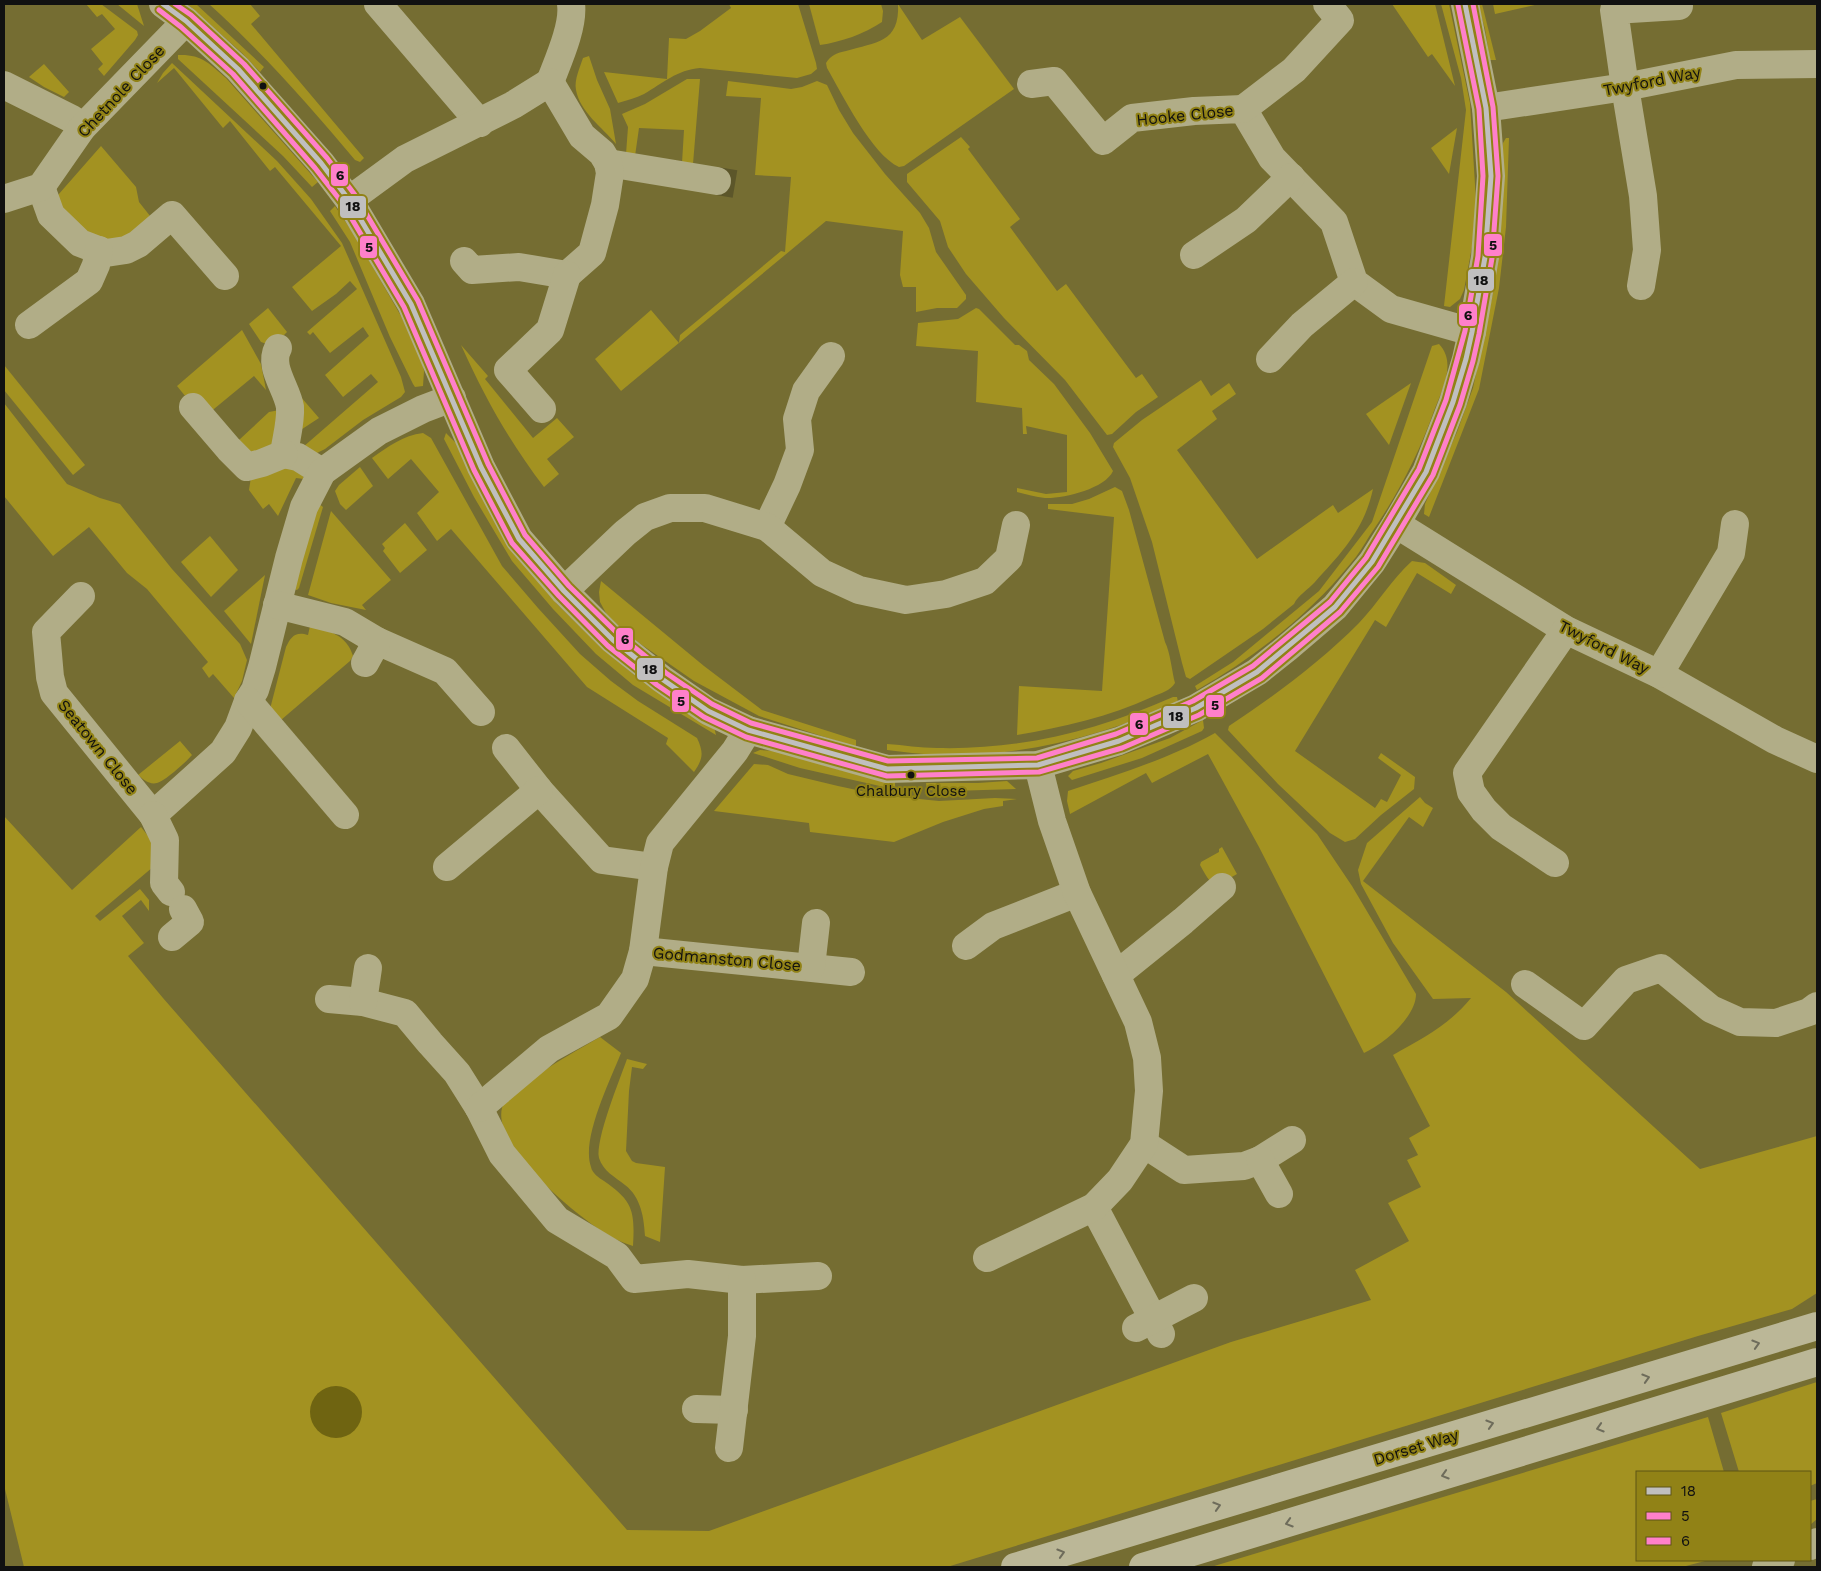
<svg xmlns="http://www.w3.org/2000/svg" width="1821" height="1571" font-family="'Work Sans',sans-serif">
  <rect width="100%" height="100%" fill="#756d32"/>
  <g fill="#a39221">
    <polygon points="86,4 101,4 137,31 138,35 135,40 104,76 98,69 103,64 91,49 115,29 102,14 97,17"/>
    <polygon points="117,4 137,4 144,26"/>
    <polygon points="187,4 196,4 264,67 260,72 242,53"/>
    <path d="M 209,4 L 250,4 L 260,16 L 251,24 L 364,158 L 360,162 L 355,160 C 309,105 262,52 209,4 Z"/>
    <path d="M 729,4 L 798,4 L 816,63 L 817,69 L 811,74 L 797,78 L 700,68 C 677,70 663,83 644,94 C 636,98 627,100 618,103 L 604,72 L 667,79 L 669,38 L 686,39 L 700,31 L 731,8 Z"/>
    <path d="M 809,4 L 881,4 L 883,11 L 882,22 C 864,34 841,42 820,45 Z"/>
    <path d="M 898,4 L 922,40 L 960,17 L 1014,89 L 904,166 L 899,167 C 872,155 842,94 827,68 L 826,63 C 831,55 837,53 846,51 C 876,42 900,43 898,4 Z"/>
    <polygon points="1392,4 1435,4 1455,86 1432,54 1428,57"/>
    <polygon points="1441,4 1449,4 1470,103 1476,201 1472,247 1464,290 1460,299 1450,307 1444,306 1466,110 1461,78"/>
    <polygon points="1478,4 1482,4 1496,60 1490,60 1485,29"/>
    <polygon points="1493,4 1539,4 1495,14"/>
    <path d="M 178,55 C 201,54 209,63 226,78 L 318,182 L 312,187 L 283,156 L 178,59 Z"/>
    <path d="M 589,56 L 597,80 L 610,109 L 616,144 C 602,127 580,112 576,90 C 574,80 580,67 583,58 Z"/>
    <polygon points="172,63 277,161 311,199 342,243 401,377 405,392 401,397 363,420 325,449 311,456 303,447 378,382 371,374 343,397 325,375 369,336 363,327 330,353 313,332 310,335 307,332 357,289 350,281 336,294 312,311 292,287 341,246 275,167 270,171 230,121 223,128 174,68 157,83 163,73"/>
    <polygon points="44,64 69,92 64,97 44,87 29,77"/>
    <polygon points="687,79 700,79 693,164 682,163 684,130 639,128 635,156 626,154 628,127 622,114 645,104"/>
    <polygon points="728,81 791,89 802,87 817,81 827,85 839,110 853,133 885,174 920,213 929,228 936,252 966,295 966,299 957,308 937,308 916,312 916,287 903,287 900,275 903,231 826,221 621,391 595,359 651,310 679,343 680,335 781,251 785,252 791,177 755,175 761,98 726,96"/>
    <polygon points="1457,128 1449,174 1431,148"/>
    <polygon points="961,137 970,147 968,149 1020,219 1010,227 1057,291 1066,284 1136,378 1142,374 1158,397 1136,412 1112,434 1107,435 1065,380 1004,318 966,274 948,247 940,221 907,182 907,174"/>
    <polygon points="1506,138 1509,138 1506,227 1499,288 1479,389 1429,517 1424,514 1425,504 1457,432 1473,388 1494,288 1500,227 1502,152 1503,143"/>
    <polygon points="101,146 136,187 139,202 158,226 126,250 67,231 58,195"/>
    <polygon points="335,206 355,236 401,316 422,362 424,371 423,386 415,387 413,384 390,337 350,242 330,211"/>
    <polygon points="268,308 287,332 279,340 270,345 261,342 249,324"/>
    <path d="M 976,308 L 979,309 L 1015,345 L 1019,345 L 1027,351 L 1029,360 L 1054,384 L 1090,433 L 1113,471 C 1105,489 1062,499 1045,498 C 1036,497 1026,494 1017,492 L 1017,488 L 1046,494 L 1067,492 L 1067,435 L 1026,426 L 1027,434 L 1023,434 L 1022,408 L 976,402 L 978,351 L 916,346 L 918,323 L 958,319 Z"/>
    <polygon points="242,330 261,364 266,390 254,376 203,418 177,386"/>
    <path d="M 1439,344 C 1457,363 1442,390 1434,411 C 1418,456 1397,496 1370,535 C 1364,545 1358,555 1351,563 C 1309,615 1255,657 1197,690 L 1195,686 L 1233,662 L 1319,591 L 1372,522 L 1432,346 Z"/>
    <path d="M 461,345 L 488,376 L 485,379 L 533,438 L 557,418 L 574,437 L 547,459 L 559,474 L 544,487 C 509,441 485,398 461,345 Z"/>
    <polygon points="4,365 85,465 73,475 4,390"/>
    <path d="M 1201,380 L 1211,396 L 1229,383 L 1236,394 L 1212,411 L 1217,419 L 1177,450 L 1257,559 L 1333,505 L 1338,513 L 1373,489 C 1364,530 1342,552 1315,582 C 1308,590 1298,595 1294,604 L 1263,629 L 1190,679 L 1186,677 L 1182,663 L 1152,542 L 1130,478 L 1113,447 L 1114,443 L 1142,420 Z"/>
    <polygon points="1411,383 1389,445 1366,414"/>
    <polygon points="300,396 319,418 287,439 298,457 304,479 296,478 278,516 269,504 263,509 249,490 251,477 239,440 269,412 290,408"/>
    <polygon points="4,403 67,484 100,498 120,504 172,569 240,644 247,660 242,681 234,698 213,674 209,678 202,668 208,662 147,589 127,573 89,527 53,556 4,496"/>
    <path d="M 423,433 L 431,438 L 502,566 L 538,608 L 580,654 L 611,681 L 638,701 L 697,738 C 704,753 703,759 694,772 L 666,744 L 668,738 L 587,687 L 451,529 L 437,541 L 417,513 L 439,492 L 411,459 L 388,479 L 372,458 C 388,447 403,435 423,433 Z"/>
    <polygon points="446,433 460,447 518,556 557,604 601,647 638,678 714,727 716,735 633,685 596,654 553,609 512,561 474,497 444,439"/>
    <polygon points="360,467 373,486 346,510 340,504 335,491 339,485"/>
    <path d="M 1115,487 L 1122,491 L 1129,510 L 1165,642 C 1170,651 1172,672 1175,683 C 1170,691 1161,693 1152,697 C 1109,717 1063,727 1017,735 L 1019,686 L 1102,691 L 1114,517 L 1048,509 L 1048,504 L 1072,504 L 1089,499 Z"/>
    <polygon points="319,504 323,507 299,588 297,590 281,586"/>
    <polygon points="331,511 391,580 362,605 366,610 331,603 308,595"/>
    <polygon points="405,523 427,550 400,573 383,551 385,548 382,544"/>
    <polygon points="210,536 238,570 211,597 181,562"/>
    <path d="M 1412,561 L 1425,563 L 1456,585 L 1451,594 L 1417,573 L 1386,627 L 1375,620 L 1295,751 L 1375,808 L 1381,799 L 1387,802 L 1401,775 L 1378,758 L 1381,753 L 1415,777 L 1414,789 L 1381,815 L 1355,839 L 1345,842 L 1330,833 L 1278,784 L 1228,730 L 1229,726 C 1276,695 1320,662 1359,623 C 1378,603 1392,579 1412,561 Z"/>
    <polygon points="265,575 251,644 224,611"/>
    <polygon points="601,581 704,666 762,710 856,740 856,747 759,716 694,681 632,638 608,617 600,602 599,592"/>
    <path d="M 310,626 C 328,630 347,635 353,656 L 350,661 L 281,720 L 270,709 L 286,647 C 291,637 295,631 308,635 Z"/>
    <path d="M 1173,697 L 1177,697 L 1178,702 C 1102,737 1021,757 937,755 C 920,754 904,752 887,750 L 887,744 C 904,745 920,748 937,748 C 1022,750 1096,731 1173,697 Z"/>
    <polygon points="1203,720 1204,728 1202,731 1142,758 1072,780 1068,776 1073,771 1101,763 1170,738"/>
    <path d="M 1215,733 L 1317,834 L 1352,886 L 1416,994 C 1416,1017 1384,1044 1364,1053 L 1259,847 L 1208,754 L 1152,783 L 1146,773 L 1070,814 L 1067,801 L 1068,791 C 1118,774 1169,759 1215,733 Z"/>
    <path d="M 180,741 L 192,755 C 186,762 165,781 157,783 C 149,785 143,779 138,775 Z"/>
    <polygon points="760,750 776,751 840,770 895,780 895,787 893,789 800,768 753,753"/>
    <polygon points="754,764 768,765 788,774 838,786 880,795 939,801 995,798 1017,799 1003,801 1003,806 984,809 943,822 894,842 810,832 809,823 714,811"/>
    <polygon points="1007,781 1016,789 952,791 927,790 926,783 978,783"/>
    <path d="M 1420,797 L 1425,803 L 1433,808 L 1423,827 L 1409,817 L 1363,881 L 1506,992 L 1700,1169 L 1817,1136 L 1817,1293 L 1792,1309 L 1698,1336 L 947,1567 L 24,1567 L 4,1485 L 4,816 L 72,890 L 141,827 L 152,841 L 153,867 L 95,916 L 100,921 L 140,889 L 149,900 L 149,911 L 141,900 L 122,916 L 144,943 L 128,956 L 163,998 L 627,1530 L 709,1531 L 1231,1342 L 1371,1300 L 1355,1270 L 1409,1241 L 1388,1203 L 1421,1187 L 1407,1160 L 1418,1155 L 1409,1138 L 1430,1126 L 1393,1055 C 1423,1038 1449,1025 1471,998 L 1433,999 L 1393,943 L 1361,884 L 1358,870 L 1367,843 Z"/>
    <path d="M 1222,847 L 1237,874 C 1213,887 1214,890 1200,865 L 1201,862 L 1219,852 L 1219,849 Z"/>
    <path d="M 600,1037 L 621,1053 C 610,1081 581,1139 591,1167 C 592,1173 599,1178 604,1181 C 633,1201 635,1211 633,1246 C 624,1243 616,1240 608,1235 C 578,1217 492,1147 502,1108 C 507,1089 581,1048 600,1037 Z"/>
    <path d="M 627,1059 L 647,1064 L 643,1069 L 632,1067 L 629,1091 L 626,1151 L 632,1161 L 636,1163 L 665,1167 L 660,1242 L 645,1236 C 644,1218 641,1197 625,1185 C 615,1177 603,1171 599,1158 C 595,1140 620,1079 627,1059 Z"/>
    <polygon points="1817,1382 1817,1483 1810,1486 1810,1472 1739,1472 1721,1413"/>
    <polygon points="1708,1417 1724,1472 1637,1472 1637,1560 1709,1560 1682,1567 1211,1567"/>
    <polygon points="1817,1499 1817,1519 1810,1525 1810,1501"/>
  </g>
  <circle fill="#6f6411" cx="336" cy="1412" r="26"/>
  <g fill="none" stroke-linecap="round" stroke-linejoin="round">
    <polyline stroke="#5c562a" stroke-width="28" stroke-dasharray="28 14" stroke-linecap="butt" points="717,181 735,184"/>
    <g stroke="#b1ad87" stroke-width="28">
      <polyline points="163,4 186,21 238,69 321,163 349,200 411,304 481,467 519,539 564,591 613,640 662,679 708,711 748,730 887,769 1038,765 1119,741 1196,708 1257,672 1287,648 1335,607 1372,562 1396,524 1426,472 1453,402 1466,359 1472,332 1485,257 1491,176 1486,108 1465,4"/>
      <polyline points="378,4 480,123"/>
      <path d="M 550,82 C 558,61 574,26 571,4"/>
      <polyline points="1031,84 1054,81 1103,141 1132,118 1194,111 1243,109 1272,158 1334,222 1354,282 1391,309 1472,332"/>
      <polyline points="4,85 72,119 82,128"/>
      <polyline points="1486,108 1625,87 1736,65 1817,64"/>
      <polyline points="1243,109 1294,70 1340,20 1327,4"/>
      <polyline points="608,163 717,181"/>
      <polyline points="41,187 51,215 80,243 106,253 126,250 138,244 172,215 225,276"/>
      <polyline points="4,199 41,187 82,128 186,21"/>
      <polyline points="349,200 405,159 513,105 550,82 582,136 602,153 608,163 610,173 605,205 592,253 567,275"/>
      <polyline points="1194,255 1246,220 1291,177"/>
      <polyline points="464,261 472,270 519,267 567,275"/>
      <polyline points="1641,286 1647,250 1643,196 1625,87 1614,10 1679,6"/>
      <polyline points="29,325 89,281 96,265 99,250"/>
      <path d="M 278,348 C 268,367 287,388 290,407 C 291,422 286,439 284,454 L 298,457 L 322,472"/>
      <polyline points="1270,359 1302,325 1354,282"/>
      <polyline points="193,407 229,449 247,467 262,463 284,454"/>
      <polyline points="542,409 508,370 550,330 567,275"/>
      <polyline points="1396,524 1566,630 1659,674 1775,740 1817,759"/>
      <polyline points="767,527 787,485 800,450 797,419 806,391 831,356"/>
      <polyline points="564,591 625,533 645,517 670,508 705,508 767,527 822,573 859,590 906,600 946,594 985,581 1009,558 1016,525"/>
      <polyline points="81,596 46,632 50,677 54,693 153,815 223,752 238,728 248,701 255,690 262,667 289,558 304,507 322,472 379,431 423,409 452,398"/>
      <polyline points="277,605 345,622 377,641 445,671 481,712"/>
      <polyline points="365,663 377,641"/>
      <polyline points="1659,674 1731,553 1735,524"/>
      <polyline points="248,701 345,815"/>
      <polyline points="506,748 539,790 602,860 654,867"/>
      <polyline points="153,815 165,840 164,883 171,892"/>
      <polyline points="1555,863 1501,827 1484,810 1471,792 1467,773 1566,630"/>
      <polyline points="447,867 539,790"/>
      <polyline points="172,937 190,922 183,909"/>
      <polyline points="966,946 993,926 1077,893"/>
      <polyline points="643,951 851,972"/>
      <polyline points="811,967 816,923"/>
      <polyline points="1116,975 1183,921 1222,887"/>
      <polyline points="1525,984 1584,1026 1626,980 1661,968 1711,1009 1740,1022 1776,1023 1809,1012 1817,1006"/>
      <polyline points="329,999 363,1002 405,1013 430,1043 457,1073 479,1108 502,1154 557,1220 617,1256 634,1279 688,1274 742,1280 818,1276"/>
      <polyline points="363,1002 368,968"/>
      <polyline points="479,1108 549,1049 609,1016 635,979 643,951 654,867 660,843 735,751 748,730"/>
      <polyline points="1144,1144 1184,1170 1244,1166 1260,1160 1292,1140"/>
      <polyline points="1260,1160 1279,1194"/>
      <polyline points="1094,1207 1161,1334"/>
      <polyline points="987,1258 1094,1207 1120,1180 1144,1144 1149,1091 1147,1058 1138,1022 1077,893 1052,821 1038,765"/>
      <polyline points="1136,1328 1194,1298"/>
      <polyline points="696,1409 734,1410"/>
      <polyline points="729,1448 742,1336 742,1280"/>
      <polyline points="1810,1546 1817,1542"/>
      <polyline points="1766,1567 1781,1560"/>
    </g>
    <g stroke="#bbb797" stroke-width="28">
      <polyline points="1015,1567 1817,1326"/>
      <polyline points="1143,1567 1817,1362"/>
    </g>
    <defs>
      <polyline id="bus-1" points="163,4 186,21 238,69 321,163 349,200 411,304 481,467 519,539 564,591 613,640 662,679 708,711 748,730 887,769 1038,765 1119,741 1196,708 1257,672 1335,607 1372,562 1426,472 1453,402 1466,359 1472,332 1485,257 1491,176 1486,108 1465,4"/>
      <polyline id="bus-2" points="159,10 181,27 233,74 315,168 343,204 404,307 474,470 512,543 559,596 608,646 657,685 704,717 746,737 887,776 1039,772 1122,748 1199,715 1262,678 1340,612 1378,567 1433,475 1460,405 1473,361 1479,334 1492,258 1498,176 1493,107 1473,4"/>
      <polyline id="bus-3" points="175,4 191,15 244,64 327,158 355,195 418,301 488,464 525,535 569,586 618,634 666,673 712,704 751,723 888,761 1037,758 1116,734 1193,701 1253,666 1330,602 1366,558 1419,469 1446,400 1465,331 1478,256 1483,176 1479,109 1458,5"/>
    </defs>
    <use href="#bus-1" stroke="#918216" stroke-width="9"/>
    <use href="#bus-2" stroke="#918216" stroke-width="9"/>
    <use href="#bus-3" stroke="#918216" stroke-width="9"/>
    <use href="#bus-1" stroke="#c0bfbf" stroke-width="5"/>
    <use href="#bus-2" stroke="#ff80ca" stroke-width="5"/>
    <use href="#bus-3" stroke="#ff80ca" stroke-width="5"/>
  </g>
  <defs><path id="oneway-chevron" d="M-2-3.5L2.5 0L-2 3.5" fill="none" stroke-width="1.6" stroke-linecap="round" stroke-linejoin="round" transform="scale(1.25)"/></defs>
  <g stroke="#6e6c5b">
    <use href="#oneway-chevron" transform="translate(1756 1344) rotate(-17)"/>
    <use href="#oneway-chevron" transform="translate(1646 1378) rotate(-17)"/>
    <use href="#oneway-chevron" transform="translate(1490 1424) rotate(-17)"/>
    <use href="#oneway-chevron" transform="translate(1600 1428) rotate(163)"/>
    <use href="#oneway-chevron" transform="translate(1445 1475) rotate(163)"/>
    <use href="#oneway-chevron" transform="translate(1217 1506) rotate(-17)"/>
    <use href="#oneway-chevron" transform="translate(1289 1523) rotate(163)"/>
    <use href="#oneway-chevron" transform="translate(1061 1553) rotate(-17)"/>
  </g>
  <g fill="#111" stroke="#918216" stroke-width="2">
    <circle cx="263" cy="86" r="4.5"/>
    <circle cx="911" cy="775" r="4.5"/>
  </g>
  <g text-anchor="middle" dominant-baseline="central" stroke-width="4" stroke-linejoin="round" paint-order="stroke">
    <g font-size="15" fill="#111" stroke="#918216">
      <text x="911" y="791">Chalbury Close</text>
    </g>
    <g font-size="16" fill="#111" stroke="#918216">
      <text transform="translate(1652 81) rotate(-11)">Twyford Way</text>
      <text transform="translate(121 91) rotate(-47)">Chetnole Close</text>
      <text transform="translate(1185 115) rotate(-6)">Hooke Close</text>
      <text transform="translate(1604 647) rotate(27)">Twyford Way</text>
      <text transform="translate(98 747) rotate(51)">Seatown Close</text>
      <text transform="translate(727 959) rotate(5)">Godmanston Close</text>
      <text transform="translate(1416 1447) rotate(-17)">Dorset Way</text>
    </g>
  </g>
  <g stroke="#918216" stroke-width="2">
    <rect x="330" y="163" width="19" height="24" rx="5" fill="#ff80ca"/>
    <rect x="339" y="195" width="28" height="24" rx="5" fill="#c0bfbf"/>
    <rect x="1483" y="233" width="20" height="24" rx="5" fill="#ff80ca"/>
    <rect x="359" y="235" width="19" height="24" rx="5" fill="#ff80ca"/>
    <rect x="1467" y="268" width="28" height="24" rx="5" fill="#c0bfbf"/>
    <rect x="1458" y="303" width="20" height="24" rx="5" fill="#ff80ca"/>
    <rect x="615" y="627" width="19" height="24" rx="5" fill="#ff80ca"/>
    <rect x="636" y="657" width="28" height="24" rx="5" fill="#c0bfbf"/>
    <rect x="671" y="689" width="19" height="24" rx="5" fill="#ff80ca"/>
    <rect x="1205" y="694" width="20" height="24" rx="5" fill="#ff80ca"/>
    <rect x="1162" y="705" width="28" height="24" rx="5" fill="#c0bfbf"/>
    <rect x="1129" y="712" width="20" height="24" rx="5" fill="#ff80ca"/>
  </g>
  <g font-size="14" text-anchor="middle" font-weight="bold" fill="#111">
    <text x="340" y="180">6</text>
    <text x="353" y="211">18</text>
    <text x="1493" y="250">5</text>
    <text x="369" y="252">5</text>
    <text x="1481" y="285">18</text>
    <text x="1468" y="320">6</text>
    <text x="625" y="644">6</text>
    <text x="650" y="674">18</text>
    <text x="681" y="706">5</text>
    <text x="1215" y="710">5</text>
    <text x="1176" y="721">18</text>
    <text x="1139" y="729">6</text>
  </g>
  <rect width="1821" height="1571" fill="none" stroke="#111111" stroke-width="10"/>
  <rect x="1636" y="1471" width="175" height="90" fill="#918216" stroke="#5e5514"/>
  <rect x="1646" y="1487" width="25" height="8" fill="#c0bfbf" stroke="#5e5514"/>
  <text x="1681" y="1496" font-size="15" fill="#111111">18</text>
  <rect x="1646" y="1512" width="25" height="8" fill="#ff80ca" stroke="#5e5514"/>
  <text x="1681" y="1521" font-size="15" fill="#111111">5</text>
  <rect x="1646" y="1537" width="25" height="8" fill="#ff80ca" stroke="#5e5514"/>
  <text x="1681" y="1546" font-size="15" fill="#111111">6</text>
</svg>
